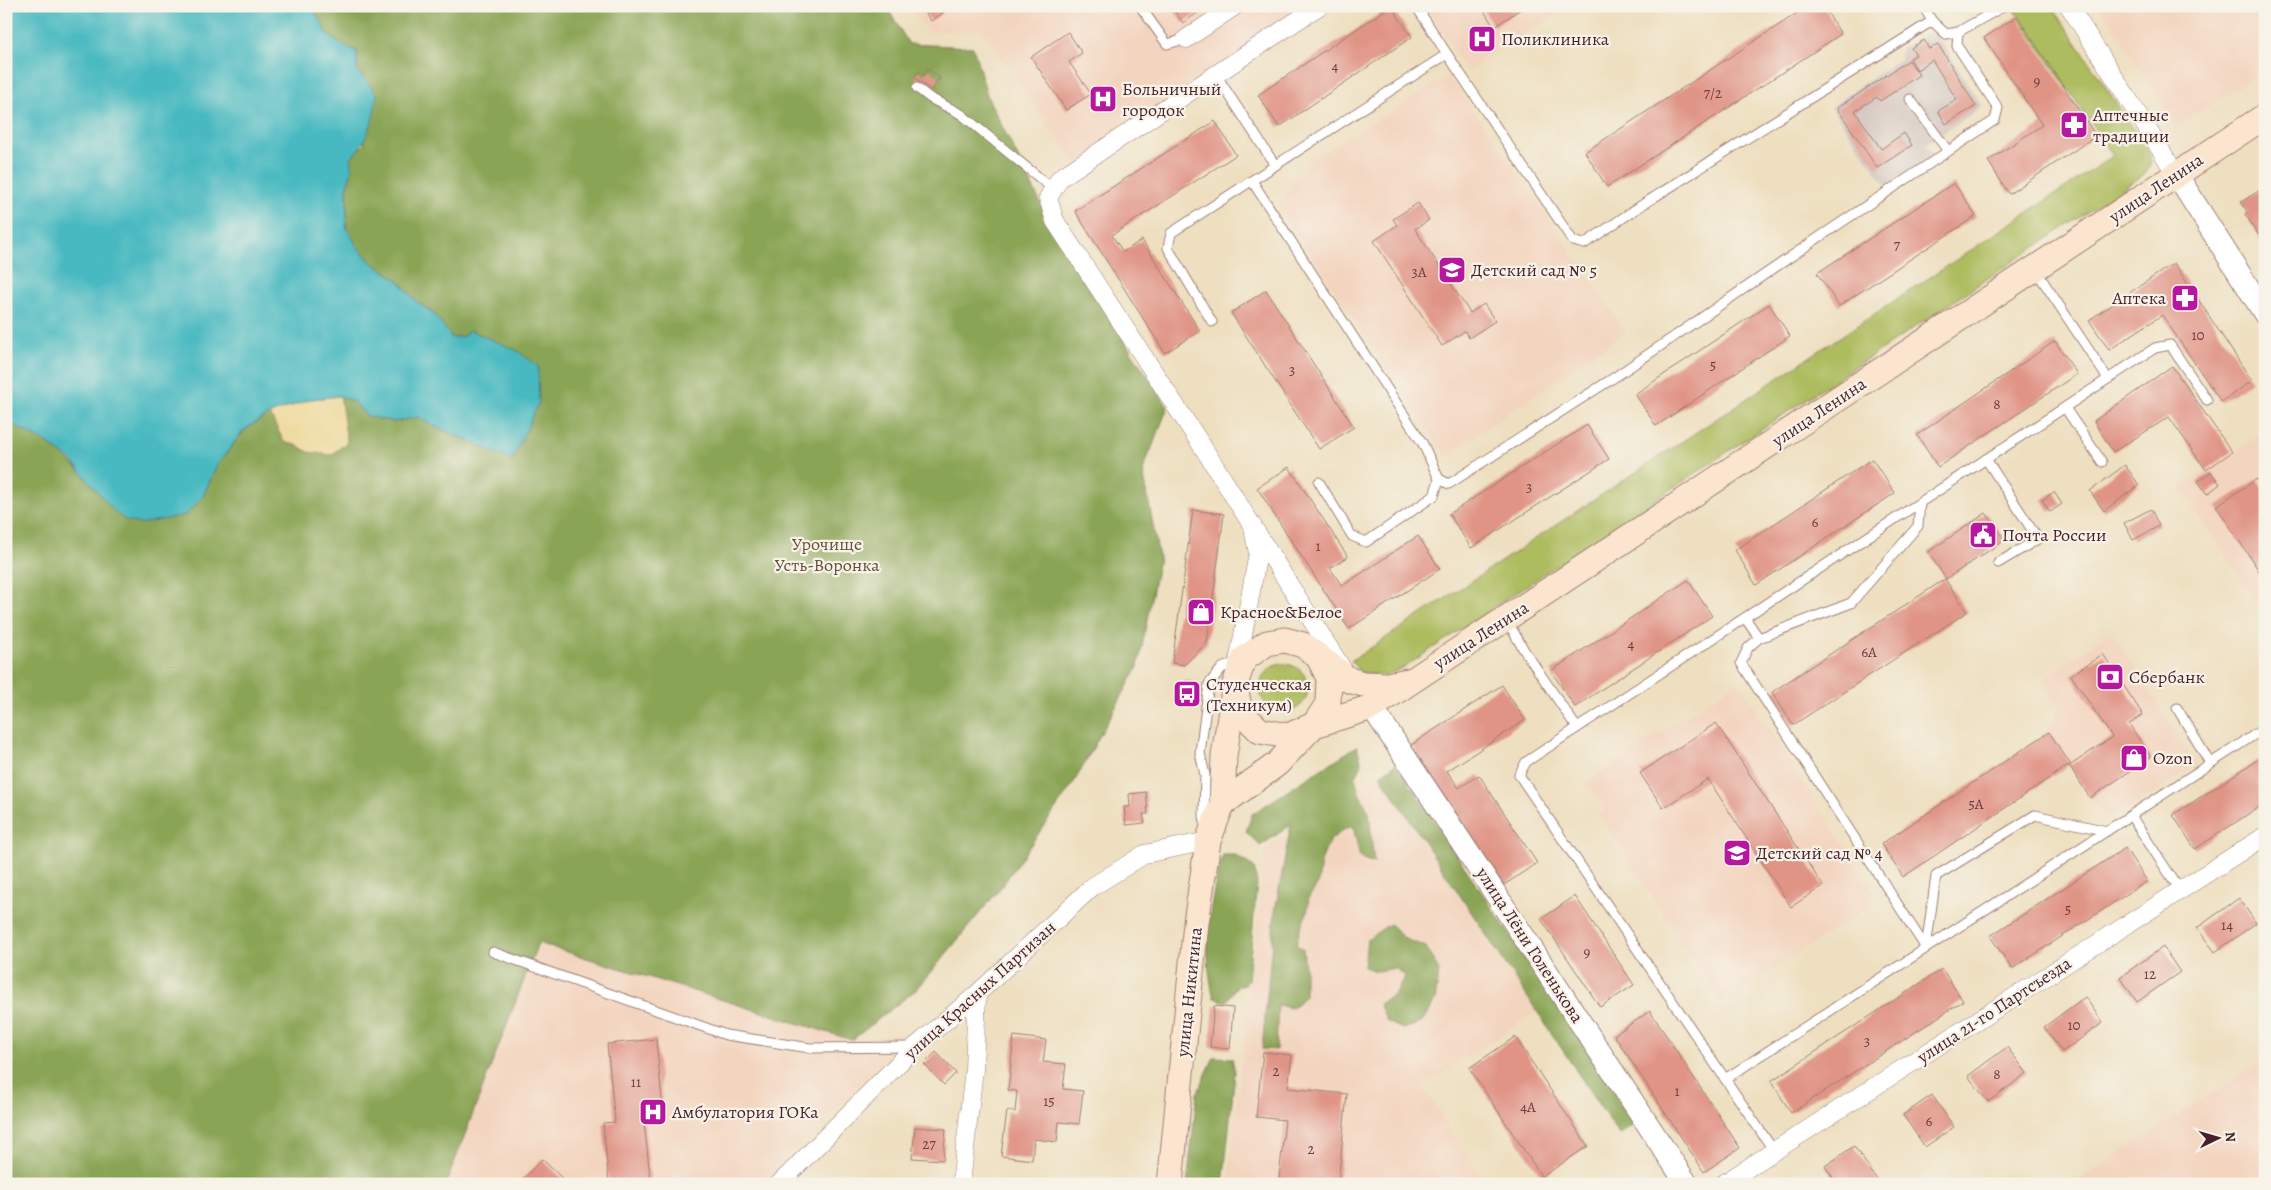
<svg xmlns="http://www.w3.org/2000/svg" width="2271" height="1190" font-family="Alegreya,serif">
  <rect width="100%" height="100%" fill="#f7f3e8"/>
  <filter id="ink" filterUnits="userSpaceOnUse"><feTurbulence type="fractalNoise" baseFrequency=".02" numOctaves="2"/><feDisplacementMap in="SourceGraphic" scale="10" xChannelSelector="R" yChannelSelector="G"/><feConvolveMatrix kernelMatrix="1 2 1 2 8 2 1 2 1" color-interpolation-filters="sRGB"/></filter>
  <filter id="wash" filterUnits="userSpaceOnUse"><feTurbulence type="fractalNoise" baseFrequency=".0096" numOctaves="4" result="noise"/><feDisplacementMap in="SourceGraphic" scale="20" xChannelSelector="R" yChannelSelector="G"/><feGaussianBlur stdDeviation="1.12" result="paint"/><feColorMatrix in="noise" values="0 0 0 0 0 0 0 0 0 0 0 0 0 0 0 0 0 1.4 0 .05"/><feComposite in="paint" operator="in"/></filter>
  <g filter="url(#wash)">
    <rect width="100%" height="100%" fill="#eedfc0"/>
    <g fill="#f3d4be">
      <polygon points="910,6 1313,6 1077,165 982,30 927,32"/>
      <polygon points="1426,6 1569,6 1467,72"/>
      <polygon points="2099,6 2265,6 2265,70 2177,126"/>
      <polygon points="1447,77 1474,110 1626,332 1446,456 1279,208 1304,165"/>
      <polygon points="2265,431 2265,612 2180,489"/>
      <polygon points="2111,631 2196,765 2107,823 2049,732 2059,706 2043,680"/>
      <polygon points="1738,681 1874,892 1871,906 1722,1003 1599,815 1606,809 1586,783"/>
      <polygon points="1377,774 1536,1012 1422,1086 1486,1184 1228,1184 1265,850"/>
      <polygon points="538,943 852,1040 912,1033 760,1184 446,1184"/>
      <polygon points="2265,1059 2265,1184 2072,1184"/>
    </g>
    <polygon fill="#cfc0ba" points="1934,29 1982,107 1926,144 1932,154 1886,186 1831,107 1900,59 1901,49"/>
    <g fill="#adbc5e" stroke="#7c6e44">
      <polygon points="2012,6 2052,6 2148,151 2151,162 2146,173 1406,666 1386,676 1360,672 1351,661 2113,156"/>
      <circle cx="1284" cy="688" r="24"/>
    </g>
    <g fill="#8aa455" stroke="#6a6240">
      <path d="M 310,6 L 886,6 L 909,44 L 973,47 L 988,98 L 1067,255 L 1168,407 L 1143,470 L 1159,558 L 1138,667 L 1073,784 L 1002,886 L 918,988 L 852,1040 L 538,943 L 446,1184 L 6,1184 L 6,421 C 41,436 67,455 91,483 L 203,496 L 217,465 L 246,429 L 270,414 L 284,442 L 295,445 L 309,452 L 347,442 L 340,396 L 354,402 L 367,416 L 395,422 L 417,417 L 439,428 L 512,460 L 491,340 L 469,331 L 464,336 L 452,338 L 434,314 L 417,302 L 399,281 L 370,261 L 357,246 L 346,227 C 348,214 346,203 347,190 C 348,178 354,171 351,158 L 364,144 L 366,82 L 357,70 L 357,51 C 346,47 334,42 327,33 C 321,24 318,14 310,6 Z"/>
      <polygon points="1357,746 1362,764 1355,778 1359,793 1369,812 1374,863 1360,858 1353,826 1345,829 1330,840 1321,861 1318,884 1309,897 1307,913 1300,928 1296,945 1303,949 1305,968 1305,996 1292,1008 1278,1005 1276,1050 1262,1049 1275,911 1291,825 1260,846 1246,832 1252,814"/>
      <polygon points="1396,764 1636,1124 1619,1135 1380,775"/>
      <path d="M 1223,855 L 1235,855 L 1254,867 L 1257,883 L 1248,980 L 1245,985 L 1236,987 L 1226,1002 L 1214,998 C 1202,952 1209,901 1223,855 Z"/>
      <polygon points="1390,924 1405,939 1426,947 1439,971 1435,1001 1421,1023 1403,1029 1387,1022 1379,1004 1394,995 1405,976 1395,968 1377,971 1364,967 1367,939"/>
      <polygon points="1214,1057 1232,1058 1235,1072 1223,1184 1187,1184 1197,1094"/>
    </g>
    <polygon fill="#eeda9e" stroke="#9c7c64" points="340,396 347,442 331,455 309,452 296,445 284,442 270,414 311,399"/>
    <path fill="#4ab9c1" stroke="#4a6c76" d="M 6,6 L 310,6 C 318,14 321,24 327,33 C 334,42 346,47 357,51 L 357,70 L 377,94 C 374,120 369,138 351,158 C 354,171 348,178 347,190 C 346,203 348,214 346,227 L 357,246 L 370,261 L 399,281 L 417,302 L 434,314 L 452,338 L 464,336 L 469,330 L 516,350 L 538,366 L 539,402 L 512,460 L 439,428 L 417,417 L 395,422 L 367,416 L 354,402 L 340,396 L 311,399 L 270,414 L 245,429 L 217,465 L 203,496 L 186,515 L 140,524 L 125,520 L 113,510 L 71,460 L 44,441 L 6,421 Z"/>
    <g id="blocks">
      <g fill="#e09486">
        <polygon points="921,6 939,6 943,13 931,21"/>
        <polygon points="1171,6 1207,6 1183,23"/>
        <polygon points="1391,6 1412,37 1279,127 1258,95"/>
        <polygon points="1481,6 1525,6 1494,27"/>
        <polygon points="1808,6 1823,6 1841,34 1607,187 1585,152"/>
        <polygon points="2017,16 2096,136 2009,194 1988,161 2042,125 1984,38"/>
        <polygon points="1068,32 1082,53 1069,62 1091,94 1066,110 1031,57"/>
        <polygon points="1924,40 1929,49 1938,44 1976,106 1946,124 1938,111 1957,100 1932,60 1917,70 1910,58 1916,55 1911,48"/>
        <polygon points="1909,60 1919,75 1880,101 1877,97 1855,111 1881,149 1904,133 1912,145 1877,168 1837,108"/>
        <polygon points="929,69 940,78 931,90 914,77 919,71 924,75"/>
        <polygon points="1215,121 1236,155 1112,235 1123,252 1142,240 1200,331 1165,353 1075,211"/>
        <polygon points="1954,183 1976,216 1839,306 1817,273"/>
        <polygon points="2265,187 2265,245 2245,214 2248,212 2241,202"/>
        <polygon points="1418,203 1429,220 1415,229 1470,313 1484,304 1495,321 1469,338 1465,331 1442,346 1374,241 1397,225 1393,219"/>
        <polygon points="2174,263 2252,381 2221,402 2162,315 2109,350 2089,320"/>
        <polygon points="1266,290 1354,427 1319,449 1231,313"/>
        <polygon points="1769,304 1790,336 1656,426 1635,394"/>
        <polygon points="2055,341 2077,374 1938,467 1917,435"/>
        <polygon points="2172,366 2232,452 2206,470 2169,417 2113,452 2094,421"/>
        <polygon points="1587,425 1609,459 1471,548 1449,514"/>
        <polygon points="1872,459 1895,493 1756,585 1735,550"/>
        <polygon points="2125,465 2139,485 2104,511 2090,491"/>
        <polygon points="1289,467 1348,557 1330,568 1342,586 1418,536 1440,569 1349,629 1257,488"/>
        <polygon points="2211,472 2220,484 2207,494 2198,481"/>
        <polygon points="2257,479 2265,491 2265,580 2216,506"/>
        <polygon points="2054,492 2062,504 2050,512 2042,500"/>
        <polygon points="2151,509 2159,526 2133,540 2124,523"/>
        <polygon points="1193,510 1224,514 1207,643 1184,665 1172,663"/>
        <polygon points="1986,513 2005,540 1946,579 1928,552"/>
        <polygon points="1945,579 1967,612 1793,725 1772,692"/>
        <polygon points="1688,580 1712,616 1575,707 1551,671"/>
        <polygon points="2103,654 2143,715 2129,724 2151,757 2090,798 2069,765 1903,877 1881,844 2049,732 2071,765 2112,737 2071,675"/>
        <polygon points="1186,681 1194,682 1191,707 1184,706"/>
        <polygon points="1502,685 1525,720 1447,771 1459,788 1479,775 1537,863 1504,885 1411,745"/>
        <polygon points="1716,723 1823,886 1791,907 1708,779 1663,808 1640,773"/>
        <polygon points="2265,755 2265,803 2195,849 2173,815"/>
        <polygon points="1146,792 1148,814 1143,814 1145,823 1126,825 1124,807 1130,807 1129,794"/>
        <polygon points="2125,848 2147,881 2012,969 1990,936"/>
        <polygon points="1575,896 1634,985 1600,1007 1541,919"/>
        <polygon points="2239,898 2256,923 2215,952 2197,928"/>
        <polygon points="2163,947 2180,972 2137,1002 2120,977"/>
        <polygon points="1942,969 1963,1001 1791,1113 1771,1081"/>
        <polygon points="2085,997 2103,1023 2062,1052 2044,1027"/>
        <polygon points="1214,1006 1233,1008 1230,1049 1210,1047"/>
        <polygon points="1650,1011 1740,1148 1704,1172 1614,1035"/>
        <polygon points="1014,1036 1046,1040 1043,1062 1066,1064 1063,1089 1083,1091 1079,1124 1059,1122 1057,1142 1034,1139 1032,1160 1001,1156 1007,1111 1015,1112 1017,1091 1008,1090"/>
        <polygon points="1515,1037 1588,1146 1542,1177 1469,1068"/>
        <polygon points="656,1039 664,1120 644,1122 651,1184 609,1184 603,1123 615,1122 607,1044"/>
        <polygon points="2007,1047 2027,1073 1988,1102 1968,1076"/>
        <polygon points="936,1052 956,1073 944,1085 924,1064"/>
        <polygon points="1263,1052 1292,1055 1288,1088 1347,1094 1338,1184 1279,1179 1285,1120 1256,1117"/>
        <polygon points="1932,1095 1954,1127 1925,1147 1903,1115"/>
        <polygon points="915,1127 946,1129 943,1160 912,1158"/>
        <polygon points="1854,1146 1880,1184 1837,1184 1825,1166"/>
        <polygon points="542,1159 568,1184 518,1184"/>
      </g>
    </g>
  </g>
  <g filter="url(#ink)">
    <use href="#blocks" fill-opacity="0" stroke="#9c7f76" stroke-width="1"/>
    <g fill="none" stroke-linecap="round" stroke-linejoin="round">
      <defs>
        <g id="service">
          <polyline points="1140,6 1167,44 1186,39"/>
          <polyline points="1923,6 1932,21 1946,34 1958,32 2004,6"/>
          <polyline points="1447,54 1573,241 1584,244 1645,203 1932,21"/>
          <polyline points="1216,75 1275,165"/>
          <polyline points="917,88 930,98 961,114 1053,189"/>
          <polyline points="1910,99 1948,151"/>
          <polyline points="1252,181 1423,444 1439,479 1434,496 1366,542 1352,536 1319,482"/>
          <polyline points="2035,269 2108,379"/>
          <polyline points="1212,322 1168,248 1171,233 1447,54 1416,6"/>
          <polyline points="2065,408 2102,462"/>
          <polyline points="1986,459 2038,539 1998,563"/>
          <polyline points="1439,479 1449,484 1618,375 1815,240 1995,120 1998,108 1957,46 1958,32"/>
          <polyline points="1745,618 1759,638 1851,603 1918,526 1920,503"/>
          <polyline points="1506,619 1524,650 1577,728 1526,762 1519,775 1774,1151"/>
          <polyline points="1759,638 1748,648 1741,663 1926,948"/>
          <polyline points="2177,708 2210,763"/>
          <polyline points="1577,728 2155,348 2170,345 2207,400"/>
          <polyline points="2131,816 2180,890"/>
          <polyline points="1206,828 1204,816 1205,775 1200,753 1209,684 1222,668 1239,661"/>
          <polyline points="1926,948 1936,876 2035,815 2107,831"/>
          <polyline points="493,952 726,1035 810,1048 915,1047"/>
          <polyline points="1725,1079 2265,728"/>
        </g>
        <g id="minor">
          <polyline points="1319,6 1060,178 1048,198 1055,221 1204,449 1343,670"/>
          <polyline points="2069,6 2176,174"/>
          <polyline points="1186,39 1235,6"/>
          <polyline points="1237,668 1258,553 1254,534"/>
          <polyline points="779,1184 915,1047 977,994 1092,887 1145,854 1208,841"/>
          <polyline points="961,1184 974,1069 977,994"/>
          <polyline points="1723,1184 2265,836"/>
        </g>
        <g id="tertiary">
          <polyline points="2176,174 2265,314"/>
          <polyline points="1372,707 1687,1184"/>
        </g>
        <g id="secondary">
          <polyline points="1235,687 1240,711 1260,731 1288,736 1314,725 1328,704 1329,678 1318,656"/>
          <polyline points="1222,804 1277,764 1314,725 1372,707 1401,688 2265,116"/>
          <polyline points="1170,1184 1196,923 1208,841 1222,804 1224,756 1235,684 1244,659 1267,643 1285,640 1303,645 1349,680 1363,684 1387,685 1408,681"/>
        </g>
      </defs>
      <use href="#service" stroke="#9c7f76" stroke-width="11"/>
      <use href="#minor" stroke="#9c7f76" stroke-width="19"/>
      <use href="#tertiary" stroke="#9c7f76" stroke-width="24"/>
      <use href="#secondary" stroke="#9c7f76" stroke-width="27"/>
      <use href="#service" stroke="#fff" stroke-width="9"/>
      <use href="#minor" stroke="#fff" stroke-width="18"/>
      <use href="#tertiary" stroke="#fff" stroke-width="22"/>
      <use href="#secondary" stroke="#fbe5cf" stroke-width="25"/>
    </g>
  </g>
  <defs>
    <symbol id="hospital-square" viewBox="-11 -11 22 22"><rect x="-9" y="-9" width="18" height="18" rx="4" fill="#b5179e" stroke="#f7f3e8"/><path d="M-5-5h3v3.5h4V-5h3V5h-3V1.5h-4V5h-3Z" fill="#fff"/></symbol>
    <symbol id="pharmacy-square" viewBox="-11 -11 22 22"><rect x="-9" y="-9" width="18" height="18" rx="4" fill="#b5179e" stroke="#f7f3e8"/><path d="M-2-6h4v4h4v4h-4v4h-4v-4h-4v-4h4Z" fill="#fff"/></symbol>
    <symbol id="school-square" viewBox="-11 -11 22 22"><rect x="-9" y="-9" width="18" height="18" rx="4" fill="#b5179e" stroke="#f7f3e8"/><path d="M0-5L7-2L0 1L-7-2ZM-4 1L0 2.5L4 1V4Q0 6-4 4Z" fill="#fff"/></symbol>
    <symbol id="civic-square" viewBox="-11 -11 22 22"><rect x="-9" y="-9" width="18" height="18" rx="4" fill="#b5179e" stroke="#f7f3e8"/><path d="M-.6-6.5H3V-4.5H.6V-3L4-1V1h2V6H-6V1h2V-1L-.6-3ZM-1.2 2.5V6h2.4V2.5Z" fill="#fff"/></symbol>
    <symbol id="shop-square" viewBox="-11 -11 22 22"><rect x="-9" y="-9" width="18" height="18" rx="4" fill="#b5179e" stroke="#f7f3e8"/><path d="M-5-2.5h2.3a2.7 3.5 0 0 1 5.4 0H5L5.5 6h-11ZM-1.5-2.5h3a1.5 2.3 0 0 0-3 0Z" fill="#fff"/></symbol>
    <symbol id="bank-square" viewBox="-11 -11 22 22"><rect x="-9" y="-9" width="18" height="18" rx="4" fill="#b5179e" stroke="#f7f3e8"/><path d="M-6-4H6V4H-6ZM0-2.3a2.3 2.3 0 1 0 0 4.6a2.3 2.3 0 1 0 0-4.6Z" fill="#fff"/></symbol>
    <symbol id="bus-square" viewBox="-11 -11 22 22"><rect x="-9" y="-9" width="18" height="18" rx="4" fill="#b5179e" stroke="#f7f3e8"/><path d="M-5-6H5V4H4V6H2V4H-2V6H-4V4H-5ZM-3.5-4V0h7V-4ZM-3.5 1.2v1.5H-2V1.2ZM2 1.2v1.5H3.5V1.2Z" fill="#fff"/></symbol>
  </defs>
  <g fill-rule="evenodd">
    <use href="#hospital-square" x="1466" y="23" width="32" height="32"/>
    <use href="#hospital-square" x="1087" y="83" width="32" height="32"/>
    <use href="#pharmacy-square" x="2058" y="109" width="32" height="32"/>
    <use href="#school-square" x="1436" y="254" width="32" height="32"/>
    <use href="#pharmacy-square" x="2169" y="282" width="32" height="32"/>
    <use href="#civic-square" x="1967" y="519" width="32" height="32"/>
    <use href="#shop-square" x="1185" y="596" width="32" height="32"/>
    <use href="#bank-square" x="2094" y="661" width="32" height="32"/>
    <use href="#bus-square" x="1171" y="678" width="32" height="32"/>
    <use href="#shop-square" x="2118" y="742" width="32" height="32"/>
    <use href="#school-square" x="1721" y="837" width="32" height="32"/>
    <use href="#hospital-square" x="637" y="1096" width="32" height="32"/>
  </g>
  <g text-anchor="middle" dominant-baseline="central" stroke-width="4.5" stroke-linejoin="round" paint-order="stroke">
    <g font-size="15" fill="#703c42">
      <text x="1335" y="66">4</text>
      <text x="2037" y="81">9</text>
      <text x="1713" y="93">7/2</text>
      <text x="1897" y="245">7</text>
      <text x="1419" y="272">3А</text>
      <text x="2198" y="335">10</text>
      <text x="1713" y="365">5</text>
      <text x="1292" y="370">3</text>
      <text x="1997" y="404">8</text>
      <text x="1529" y="487">3</text>
      <text x="1815" y="522">6</text>
      <text x="1318" y="546">1</text>
      <text x="1631" y="644">4</text>
      <text x="1869" y="652">6А</text>
      <text x="1976" y="804">5А</text>
      <text x="2068" y="909">5</text>
      <text x="2227" y="925">14</text>
      <text x="1587" y="952">9</text>
      <text x="2150" y="974">12</text>
      <text x="2074" y="1025">10</text>
      <text x="1867" y="1041">3</text>
      <text x="1276" y="1071">2</text>
      <text x="1997" y="1074">8</text>
      <text x="636" y="1082">11</text>
      <text x="1677" y="1091">1</text>
      <text x="1049" y="1101">15</text>
      <text x="1528" y="1107">4А</text>
      <text x="1929" y="1121">6</text>
      <text x="929" y="1144">27</text>
      <text x="1311" y="1149">2</text>
    </g>
    <g font-size="18" fill="#4a1f2b" stroke="#f7f3e8" text-anchor="start">
      <text x="1501" y="39">Поликлиника</text>
      <text x="1122" y="89">Больничный<tspan x="1122" dy="21">городок</tspan></text>
      <text x="2093" y="115">Аптечные<tspan x="2093" dy="21">традиции</tspan></text>
      <text x="1471" y="270">Детский сад № 5</text>
      <text x="2166" y="298" text-anchor="end">Аптека</text>
      <text x="2002" y="535">Почта России</text>
      <text x="1220" y="612">Красное&amp;Белое</text>
      <text x="2129" y="677">Сбербанк</text>
      <text x="1206" y="684">Студенческая<tspan x="1206" dy="21">(Техникум)</tspan></text>
      <text x="2153" y="758">Ozon</text>
      <text x="1756" y="853">Детский сад № 4</text>
      <text x="672" y="1112">Амбулатория ГОКа</text>
    </g>
    <g font-size="18" fill="#4a1f2b" stroke="#f7f3e8">
      <text transform="translate(2156 188) rotate(-34)">улица Ленина</text>
      <text transform="translate(1819 412) rotate(-34)">улица Ленина</text>
      <text transform="translate(1481 635) rotate(-33)">улица Ленина</text>
      <text transform="translate(1530 945) rotate(57)">улица Лёни Голенькова</text>
      <text transform="translate(980 990) rotate(-42)">улица Красных Партизан</text>
      <text transform="translate(1189 992) rotate(-84)">улица Никитина</text>
      <text transform="translate(1994 1010) rotate(-33)">улица 21-го Партсъезда</text>
    </g>
    <g font-size="18" fill="#684e3a" stroke="#f7f3e8">
      <text x="827" y="544">Урочище<tspan x="827" dy="21">Усть-Воронка</tspan></text>
    </g>
  </g>
  <rect width="2271" height="1190" fill="none" stroke="#f7f3e8" stroke-width="25"/>
  <g transform="translate(2218 1138) rotate(85)" stroke="#f7f3e8" stroke-width="4" paint-order="stroke">
  <path d="M0-4L9 19L0 12L-9 19Z" fill="#4a1f2b"/>
  <text y="-8" font-size="14" font-weight="bold" text-anchor="middle" fill="#4a1f2b">N</text>
  </g>
</svg>
